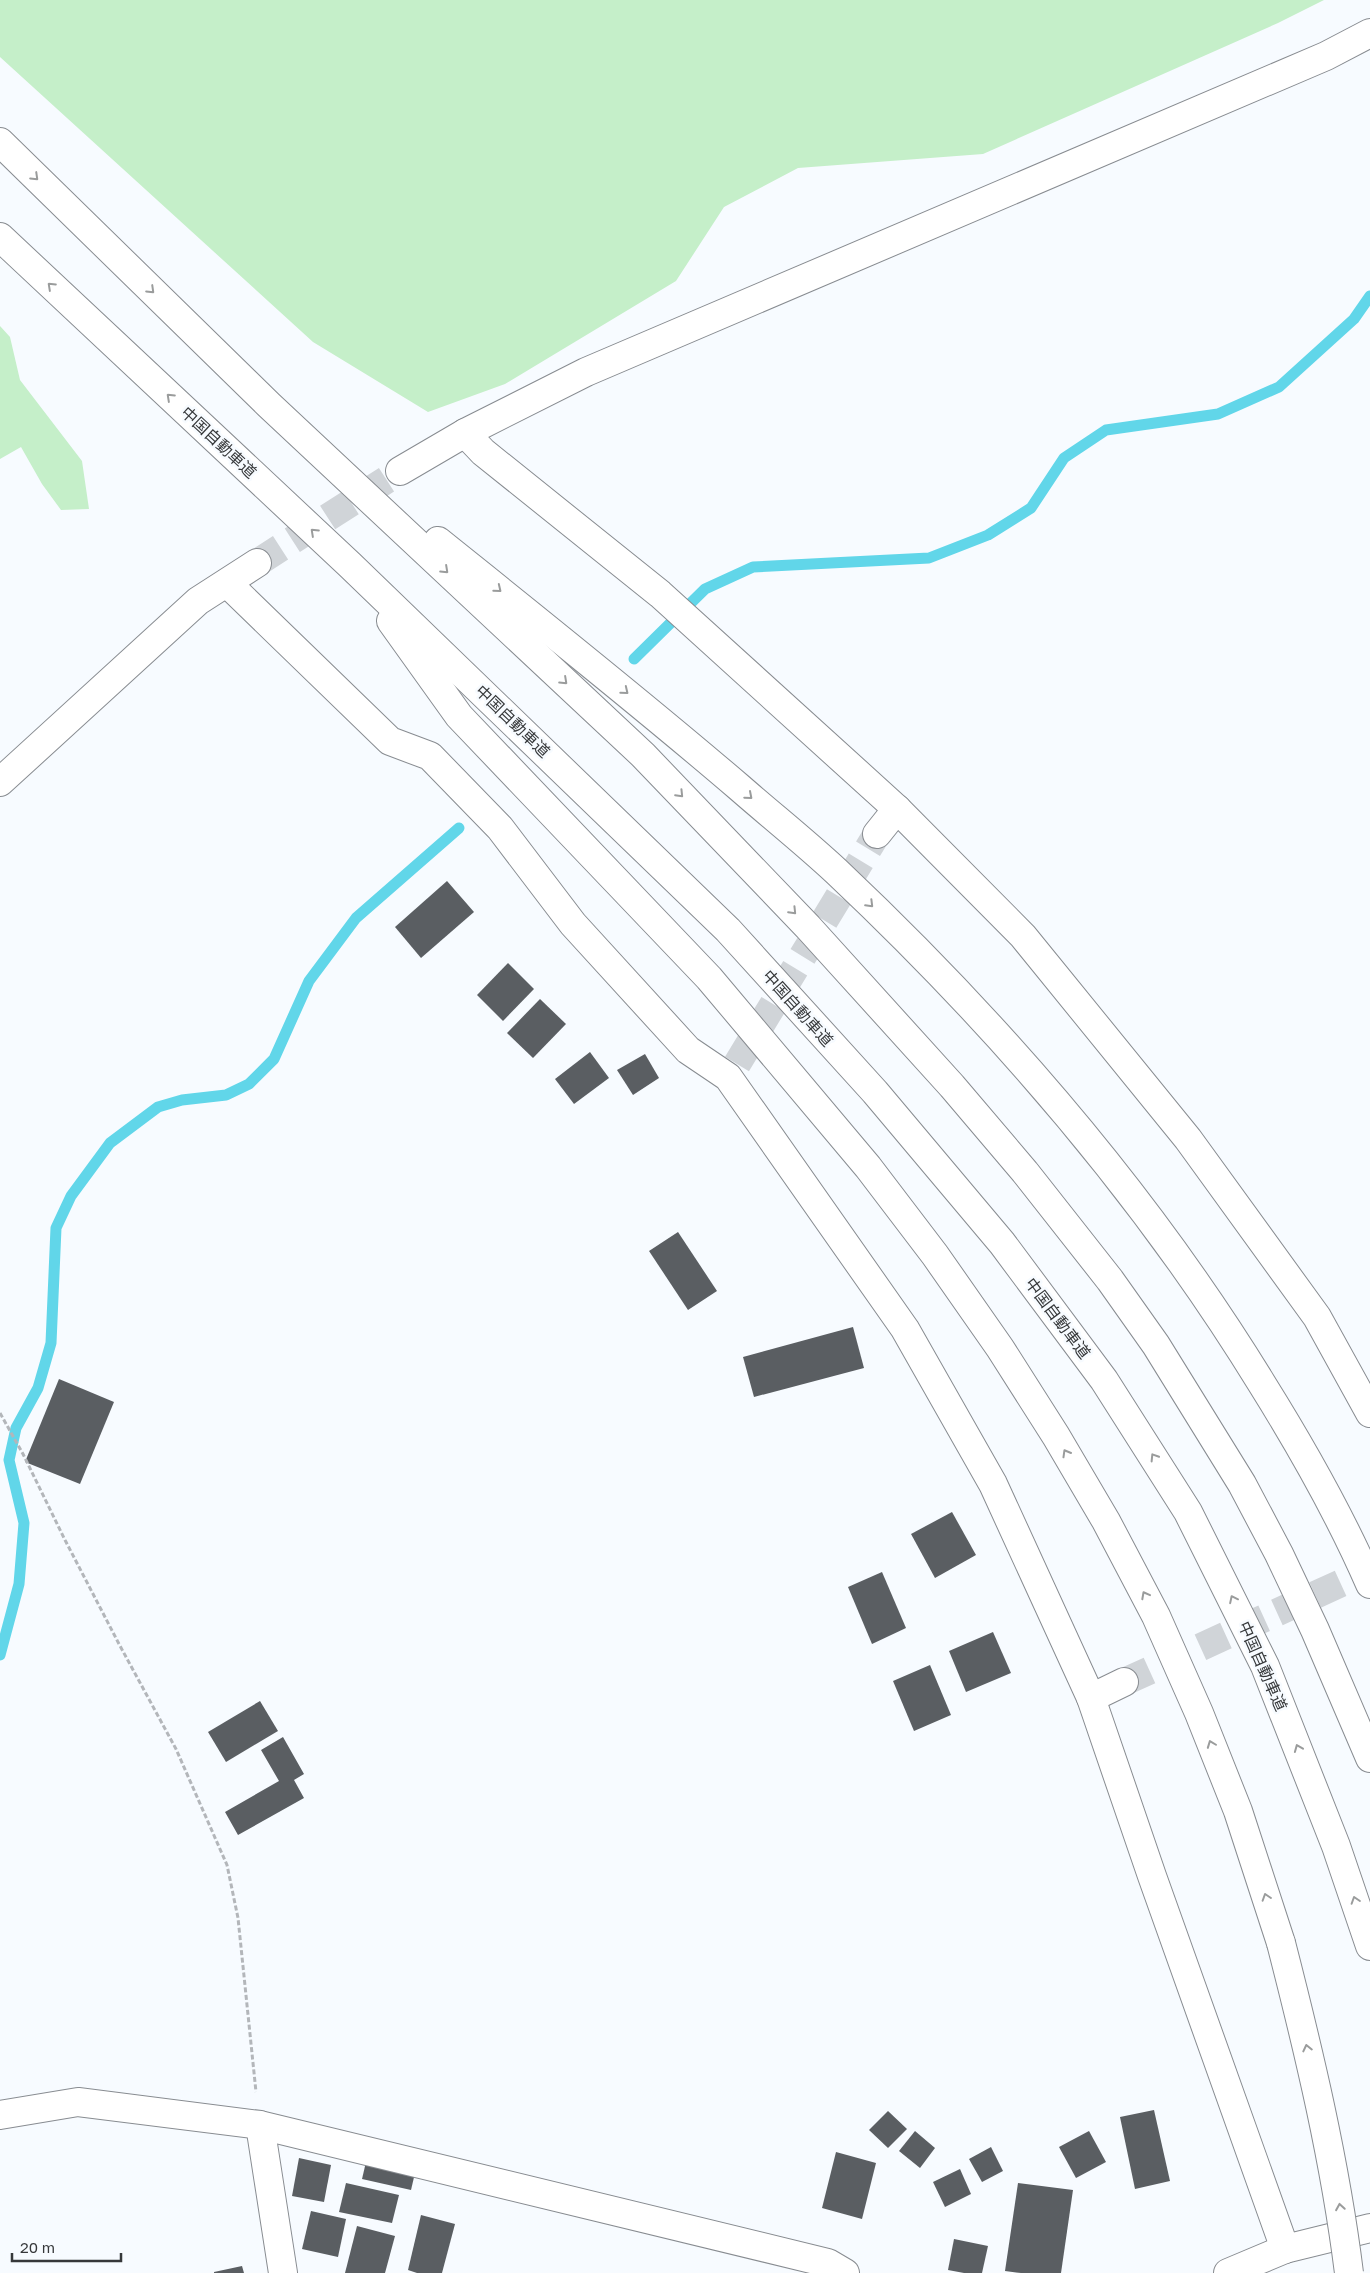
<svg xmlns="http://www.w3.org/2000/svg" width="1370" height="2273" font-family="'Golos Text','Noto Sans JP',sans-serif">
  <rect width="100%" height="100%" fill="#f7fbff"/>
  <g fill="#c5efc9">
    <polygon points="0,0 1324,0 1278,23 983,154 798,168 724,207 676,281 505,384 428,412 313,342 0,57"/>
    <polygon points="0,326 10,337 20,380 82,461 89,509 61,510 42,484 21,447 0,459"/>
  </g>
  <g fill="none" stroke-linecap="round" stroke-linejoin="round">
    <g stroke="#61d6e9" stroke-width="11">
      <polyline points="634,659 705,589 753,567 929,558 988,535 1031,508 1064,458 1106,430 1218,414 1279,387 1354,319 1370,296"/>
      <polyline points="0,1655 19,1584 24,1523 9,1460 16,1428 38,1388 51,1343 56,1228 71,1196 110,1143 158,1107 182,1100 226,1095 249,1084 274,1059 309,981 356,918 459,828"/>
    </g>
  </g>
  <g fill="#5a5e62">
    <polygon points="447,881 474,912 421,958 395,927"/>
    <polygon points="508,963 534,989 503,1021 477,995"/>
    <polygon points="540,999 566,1024 533,1058 507,1033"/>
    <polygon points="590,1052 609,1078 574,1104 555,1079"/>
    <polygon points="645,1054 659,1078 633,1095 617,1070"/>
    <polygon points="678,1232 717,1291 688,1310 649,1251"/>
    <polygon points="853,1327 864,1368 754,1397 743,1357"/>
    <polygon points="59,1379 114,1402 80,1484 25,1462"/>
    <polygon points="952,1512 976,1555 935,1578 911,1534"/>
    <polygon points="882,1572 906,1628 872,1644 848,1587"/>
    <polygon points="993,1632 1011,1673 966,1692 949,1651"/>
    <polygon points="930,1665 951,1715 914,1731 893,1681"/>
    <polygon points="260,1701 278,1731 226,1762 208,1732"/>
    <polygon points="283,1737 304,1774 294,1780 304,1798 238,1835 225,1812 279,1781 261,1750"/>
    <polygon points="1154,2110 1170,2181 1135,2189 1120,2117"/>
    <polygon points="888,2111 907,2129 888,2148 869,2130"/>
    <polygon points="915,2131 935,2148 920,2168 899,2151"/>
    <polygon points="1089,2131 1106,2162 1076,2178 1059,2147"/>
    <polygon points="991,2147 1003,2171 982,2182 969,2159"/>
    <polygon points="836,2152 876,2163 862,2219 822,2208"/>
    <polygon points="299,2158 331,2165 324,2202 292,2196"/>
    <polygon points="366,2162 415,2173 411,2190 362,2179"/>
    <polygon points="960,2169 971,2194 945,2207 933,2182"/>
    <polygon points="346,2183 399,2195 392,2223 339,2212"/>
    <polygon points="1018,2183 1073,2190 1061,2273 1021,2273 1005,2271"/>
    <polygon points="311,2211 346,2219 338,2257 302,2249"/>
    <polygon points="421,2215 455,2224 442,2273 417,2273 408,2270"/>
    <polygon points="357,2226 395,2236 385,2273 345,2273"/>
    <polygon points="954,2239 988,2246 982,2273 964,2273 948,2270"/>
    <polygon points="242,2266 244,2273 214,2273 214,2272"/>
  </g>
  <g fill="none" stroke-linecap="round" stroke-linejoin="round">
    <g stroke="#d0d4d8" stroke-width="28" stroke-dasharray="28 14" stroke-linecap="butt">
      <polyline points="257,563 400,471"/>
      <polyline points="737,1064 877,834"/>
      <polyline points="1124,1682 1370,1570"/>
    </g>
    <defs>
      <g id="street">
        <polyline points="465,433 483,452 660,594 897,809 1023,936 1188,1139 1317,1317 1370,1413"/>
        <polyline points="400,471 465,433 586,372 1326,56 1370,33"/>
        <polyline points="227,583 390,741 430,756 500,828 573,924 688,1050 728,1077 905,1329 993,1484 1091,1698 1152,1876 1285,2249"/>
        <polyline points="0,782 198,601 257,563"/>
        <polyline points="877,834 897,809"/>
        <polyline points="1091,1698 1124,1682"/>
        <polyline points="0,2115 78,2102 260,2125 828,2263 845,2273"/>
        <polyline points="260,2125 283,2273"/>
        <polyline points="1228,2273 1285,2249 1370,2228"/>
      </g>
      <g id="highway">
        <polyline points="0,142 269,405 643,755 808,927 952,1086 1025,1172 1110,1280 1156,1345 1242,1484 1279,1554 1315,1630 1370,1758"/>
        <polyline points="0,237 350,565 728,930 875,1092 1002,1243 1104,1380 1188,1512 1265,1666 1336,1846 1370,1946"/>
        <path d="M 438,541 C 539,622 641,703 740,788 C 772,816 806,843 837,872 C 999,1025 1145,1193 1262,1384 C 1302,1448 1340,1515 1370,1584"/>
        <polyline points="391,621 459,716 709,978 868,1167 935,1255 1000,1348 1056,1436 1106,1521 1156,1616 1199,1713 1238,1811 1281,1943"/>
      </g>
    </defs>
    <use href="#street" stroke="#888c91" stroke-width="30"/>
    <use href="#highway" stroke="#888c91" stroke-width="30"/>
    <polyline stroke="#b3b6ba" stroke-width="3" stroke-dasharray="5 2.5" stroke-linecap="butt" points="0,1413 23,1454 65,1540 119,1644 176,1749 227,1865 238,1918 256,2092"/>
    <use href="#street" stroke="#fff" stroke-width="28"/>
    <use href="#highway" stroke="#fff" stroke-width="28"/>
    <defs>
      <path id="highway-bridge" d="M 1281,1943 C 1309,2052 1335,2161 1349,2273"/>
    </defs>
    <use href="#highway-bridge" stroke="#888c91" stroke-width="30" stroke-linecap="butt"/>
    <use href="#highway-bridge" stroke="#fff" stroke-width="28"/>
  </g>
  <defs><path id="oneway-chevron" d="M-2-3.5L2.5 0L-2 3.5" fill="none" stroke-width="1.6" stroke-linecap="round" stroke-linejoin="round" transform="scale(1.25)"/></defs>
  <g stroke="#9a9c9c">
    <use href="#oneway-chevron" transform="translate(35 177) rotate(44)"/>
    <use href="#oneway-chevron" transform="translate(51 286) rotate(-137)"/>
    <use href="#oneway-chevron" transform="translate(151 290) rotate(44)"/>
    <use href="#oneway-chevron" transform="translate(170 397) rotate(-137)"/>
    <use href="#oneway-chevron" transform="translate(314 532) rotate(-137)"/>
    <use href="#oneway-chevron" transform="translate(445 570) rotate(43)"/>
    <use href="#oneway-chevron" transform="translate(498 589) rotate(39)"/>
    <use href="#oneway-chevron" transform="translate(564 681) rotate(43)"/>
    <use href="#oneway-chevron" transform="translate(625 691) rotate(39)"/>
    <use href="#oneway-chevron" transform="translate(680 794) rotate(46)"/>
    <use href="#oneway-chevron" transform="translate(749 796) rotate(41)"/>
    <use href="#oneway-chevron" transform="translate(870 904) rotate(45)"/>
    <use href="#oneway-chevron" transform="translate(793 911) rotate(46)"/>
    <use href="#oneway-chevron" transform="translate(1066 1453) rotate(-120)"/>
    <use href="#oneway-chevron" transform="translate(1154 1457) rotate(-122)"/>
    <use href="#oneway-chevron" transform="translate(1145 1595) rotate(-118)"/>
    <use href="#oneway-chevron" transform="translate(1233 1599) rotate(-116)"/>
    <use href="#oneway-chevron" transform="translate(1211 1744) rotate(-111)"/>
    <use href="#oneway-chevron" transform="translate(1298 1748) rotate(-112)"/>
    <use href="#oneway-chevron" transform="translate(1266 1897) rotate(-108)"/>
    <use href="#oneway-chevron" transform="translate(1355 1900) rotate(-108)"/>
    <use href="#oneway-chevron" transform="translate(1307 2048) rotate(-103)"/>
    <use href="#oneway-chevron" transform="translate(1340 2207) rotate(-99)"/>
  </g>
  <g text-anchor="middle" dominant-baseline="central" stroke-width="5" stroke-linejoin="round" paint-order="stroke">
    <g font-size="16" fill="#36383a" stroke="#f7fbff">
      <text transform="translate(219 442) rotate(43)">中国自動車道</text>
      <text transform="translate(513 721) rotate(44)">中国自動車道</text>
      <text transform="translate(798 1008) rotate(48)">中国自動車道</text>
      <text transform="translate(1058 1318) rotate(53)">中国自動車道</text>
      <text transform="translate(1263 1666) rotate(66)">中国自動車道</text>
    </g>
  </g>
  <path d="M12 2253v8h109v-8" fill="none" stroke="#36383a" stroke-width="2.5"/>
  <text x="20" y="2253" font-size="15" fill="#36383a" stroke="#f7fbff" stroke-width="4" paint-order="stroke">20 m</text>
</svg>
